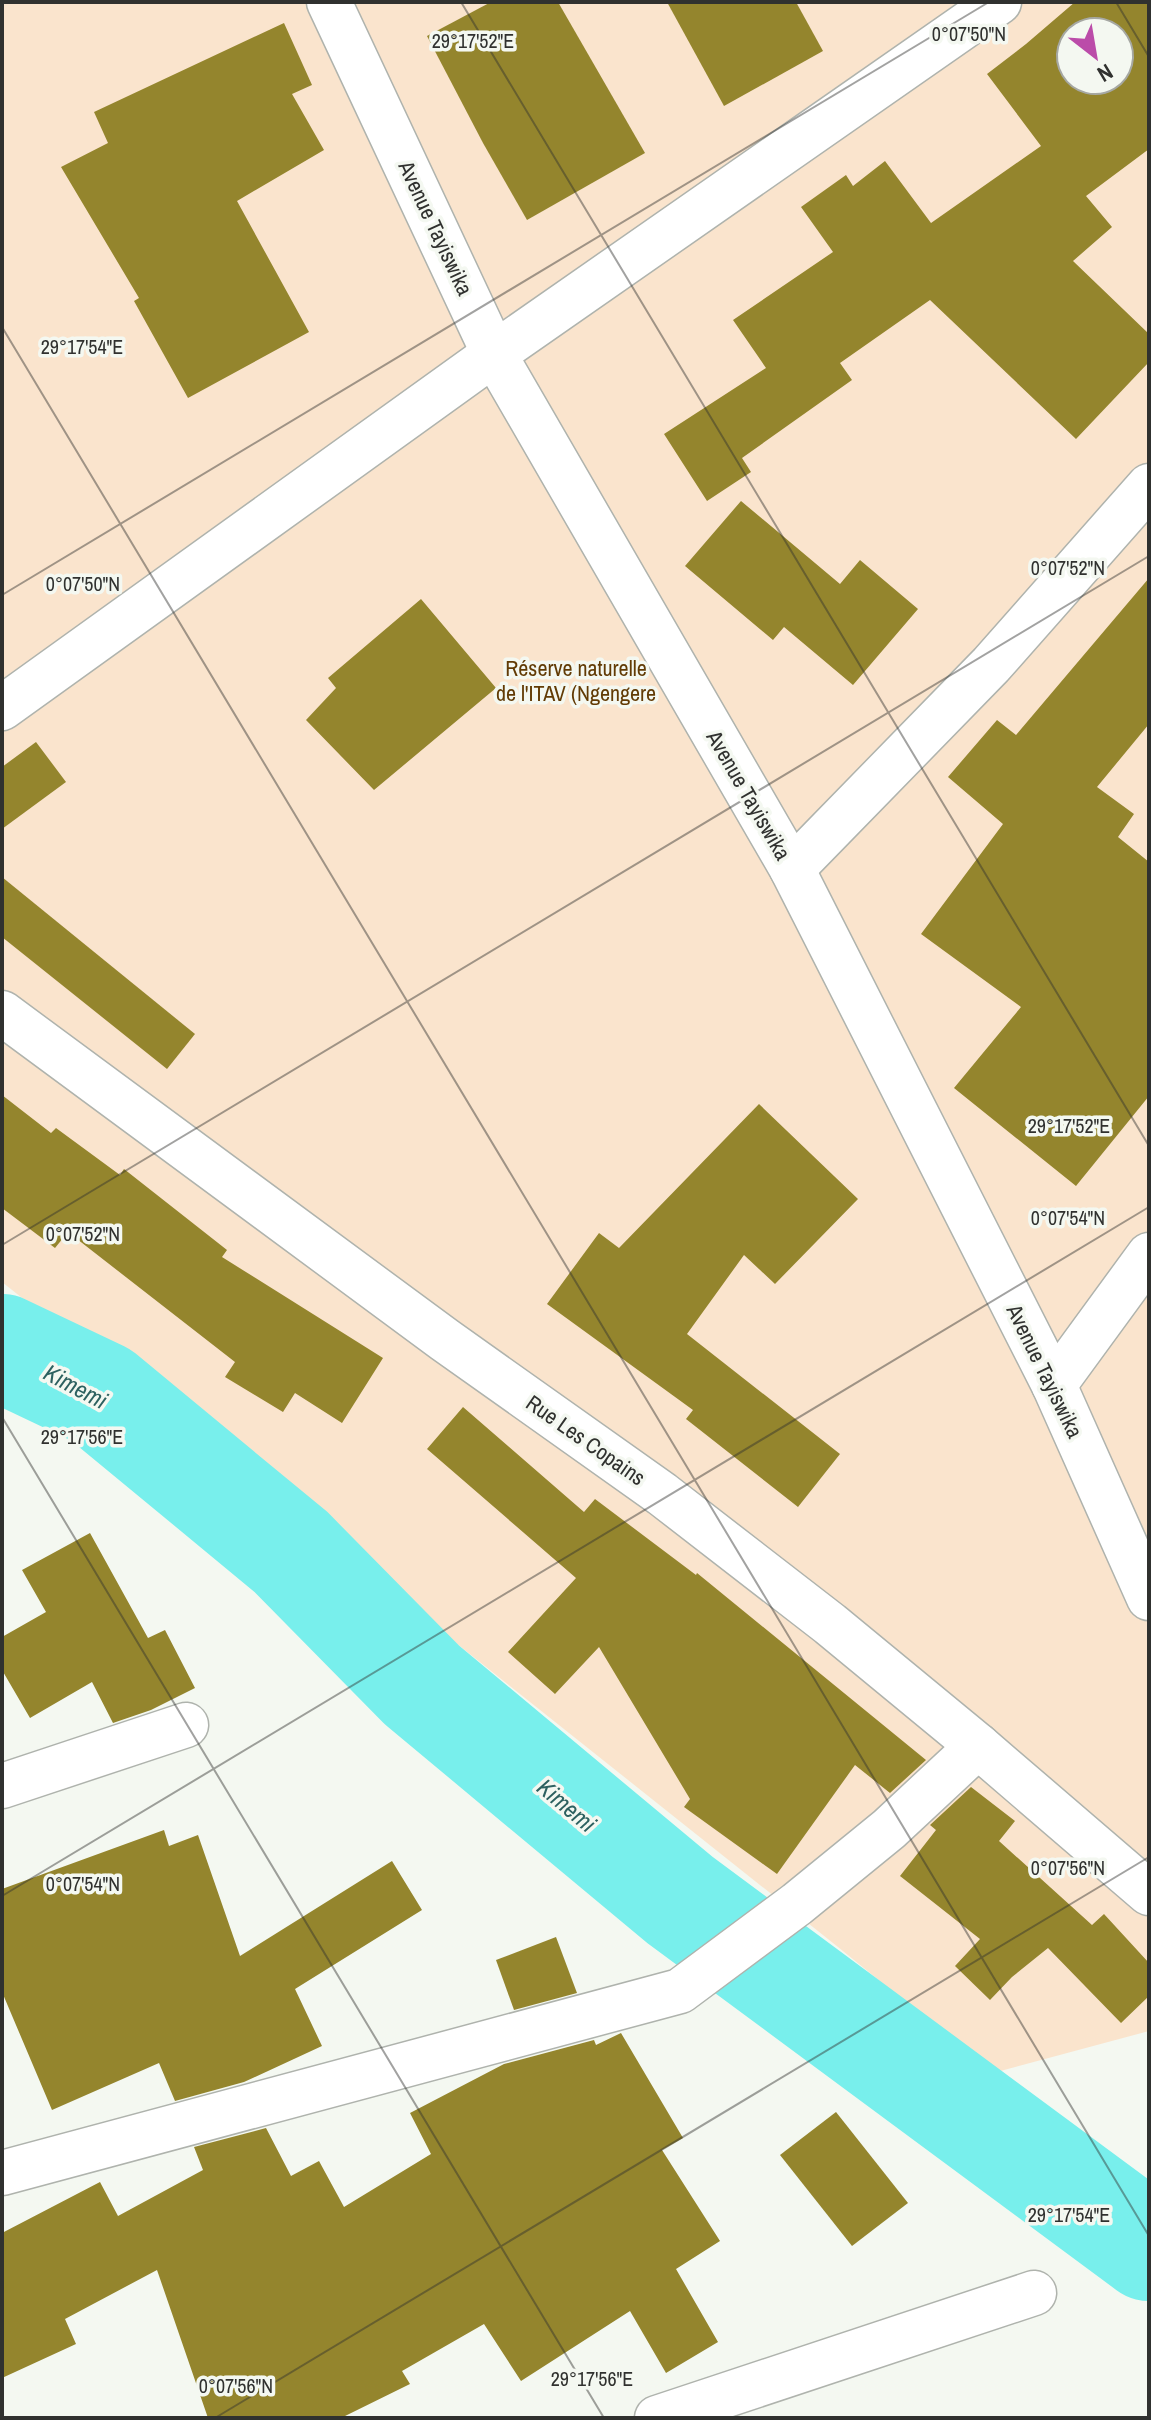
<svg xmlns="http://www.w3.org/2000/svg" width="1151" height="2420" font-family="'Archivo Narrow',sans-serif">
  <rect width="100%" height="100%" fill="#f4f8f1"/>
  <path fill="#fae4cd" fill-rule="evenodd" d="M 2,2 L 1149,2 L 1149,2031 L 993,2073 L 838,1947 L 2,1282 ZM 1071,32 L 1119,32 L 1119,80 L 1071,80 Z"/>
  <g fill="none" stroke-linecap="round" stroke-linejoin="round">
    <polyline stroke="#78efec" stroke-width="108" points="2,1348 101,1395 291,1552 422,1685 680,1900 1149,2247"/>
  </g>
  <g fill="#94852d" fill-rule="evenodd">
    <polygon points="491,2 558,2 645,153 527,220 483,143 427,36"/>
    <polygon points="667,2 796,2 823,51 724,106"/>
    <path d="M 1075,2 L 1149,2 L 1149,149 L 1086,196 L 1112,227 L 1073,261 L 1149,334 L 1149,362 L 1076,439 L 930,300 L 840,363 L 852,380 L 742,458 L 751,472 L 707,501 L 664,434 L 766,368 L 733,320 L 833,252 L 801,207 L 846,175 L 853,186 L 885,161 L 931,223 L 1041,146 L 987,74 L 1026,44 ZM 1071,32 L 1119,32 L 1119,80 L 1071,80 Z"/>
    <polygon points="284,23 312,85 292,94 324,150 237,201 309,332 188,398 134,301 139,298 61,167 108,143 94,112"/>
    <polygon points="741,501 840,584 860,560 918,609 853,685 784,627 773,640 685,566"/>
    <polygon points="1149,578 1149,724 1097,787 1134,814 1118,837 1149,862 1149,1096 1076,1186 954,1088 1021,1007 921,934 1003,824 948,777 997,720 1016,735"/>
    <polygon points="421,599 496,688 374,790 306,720 336,688 328,678"/>
    <polygon points="36,742 66,782 2,829 2,767"/>
    <polygon points="2,877 195,1034 167,1069 2,937"/>
    <polygon points="2,1095 51,1133 56,1128 120,1175 124,1169 227,1250 222,1257 383,1358 342,1423 295,1393 283,1412 225,1377 235,1362 68,1232 55,1248 2,1208"/>
    <polygon points="759,1104 858,1199 775,1284 744,1255 687,1334 840,1454 798,1507 686,1419 693,1410 547,1304 599,1233 619,1248"/>
    <polygon points="463,1407 584,1512 595,1499 696,1575 697,1573 926,1760 890,1793 855,1765 777,1874 684,1807 690,1799 599,1647 555,1694 508,1652 576,1578 427,1449"/>
    <polygon points="90,1533 148,1638 165,1630 195,1688 151,1710 113,1723 92,1682 30,1718 2,1670 2,1637 46,1612 22,1570"/>
    <polygon points="971,1787 1015,1821 999,1841 1092,1925 1104,1914 1149,1963 1149,1996 1121,2023 1048,1948 1012,1977 990,2000 955,1966 980,1939 900,1876 936,1830 930,1825"/>
    <polygon points="164,1830 169,1846 198,1835 240,1956 392,1861 422,1910 295,1989 322,2046 244,2082 175,2101 159,2063 52,2110 2,1992 2,1889"/>
    <polygon points="556,1937 577,1993 514,2010 496,1960"/>
    <polygon points="621,2033 683,2138 662,2150 720,2241 676,2269 718,2342 666,2373 630,2311 521,2381 484,2324 402,2371 410,2384 341,2418 208,2418 157,2270 65,2319 76,2344 2,2378 2,2233 100,2182 118,2216 203,2170 194,2147 266,2128 291,2176 319,2161 344,2207 431,2154 410,2113 504,2064 594,2040 596,2045"/>
    <polygon points="836,2112 908,2203 852,2246 780,2155"/>
  </g>
  <g fill="none" stroke-linecap="round" stroke-linejoin="round">
    <defs>
      <g id="minor">
        <polyline points="329,2 494,354 792,869 1054,1385 1149,1598"/>
        <polyline points="2,708 494,354 999,2"/>
        <polyline points="792,869 991,665 1149,486"/>
        <polyline points="1054,1385 1149,1255"/>
        <polyline points="2,1786 186,1725"/>
        <polyline points="657,2418 1034,2293"/>
      </g>
      <g id="tertiary">
        <polyline points="2,1013 445,1340 662,1494 830,1624 978,1746 1149,1893"/>
        <polyline points="2,2173 680,1991 797,1904 889,1829 978,1746"/>
      </g>
    </defs>
    <use href="#minor" stroke="#afb3ad" stroke-width="47"/>
    <use href="#tertiary" stroke="#afb3ad" stroke-width="47"/>
    <use href="#minor" stroke="#fff" stroke-width="44"/>
    <use href="#tertiary" stroke="#fff" stroke-width="44"/>
  </g>
  <path fill="none" stroke="#30312f" stroke-width="2" stroke-opacity="0.45" d="M 461,2 L 1149,1146M 1116,2 L 1149,57M 2,327 L 1149,2236M 2,595 L 989,2M 2,1245 L 1149,556M 2,1417 L 604,2418M 2,1896 L 1149,1207M 215,2418 L 1149,1857"/>
  <g text-anchor="middle" dominant-baseline="central" stroke-width="7" stroke-linejoin="round" paint-order="stroke">
    <g font-size="22" fill="#30312f" stroke="#f4f8f1">
      <text transform="translate(436 228) rotate(65)">Avenue Tayiswika</text>
      <text transform="translate(749 795) rotate(60)">Avenue Tayiswika</text>
      <text transform="translate(1045 1371) rotate(64)">Avenue Tayiswika</text>
      <text transform="translate(586 1440) rotate(35)">Rue Les Copains</text>
    </g>
    <g font-size="22" fill="#623b05" stroke="#f4f8f1">
      <text x="576" y="668">Réserve naturelle<tspan x="576" dy="25">de l'ITAV (Ngengere</tspan></text>
    </g>
    <g font-size="24" font-style="italic" fill="#2d6160" stroke="#f4f8f1">
      <text transform="translate(76 1386) rotate(28)">Kimemi</text>
      <text transform="translate(567 1805) rotate(40)">Kimemi</text>
    </g>
  </g>
  <g font-size="20" text-anchor="middle" fill="#30312f" stroke="#f4f8f1" stroke-width="7" stroke-linejoin="round" paint-order="stroke">
    <text x="969" y="41">0°07'50"N</text>
    <text x="473" y="48">29°17'52"E</text>
    <text x="82" y="354">29°17'54"E</text>
    <text x="1068" y="575">0°07'52"N</text>
    <text x="83" y="591">0°07'50"N</text>
    <text x="1069" y="1133">29°17'52"E</text>
    <text x="1068" y="1225">0°07'54"N</text>
    <text x="83" y="1241">0°07'52"N</text>
    <text x="82" y="1444">29°17'56"E</text>
    <text x="1068" y="1875">0°07'56"N</text>
    <text x="83" y="1891">0°07'54"N</text>
    <text x="1069" y="2222">29°17'54"E</text>
    <text x="592" y="2386">29°17'56"E</text>
    <text x="236" y="2393">0°07'56"N</text>
  </g>
  <rect width="1151" height="2420" fill="none" stroke="#30312f" stroke-width="8"/>
  <g transform="translate(1095 56) rotate(149)"><circle r="38" fill="#f4f8f1" stroke="#a6a8a3" stroke-width="2"/>
  <path d="M0-6L14 30L0 20L-14 30Z" fill="#bb4ca9"/>
  <text y="-12" font-size="22" font-weight="bold" text-anchor="middle" fill="#30312f">N</text>
  </g>
</svg>
